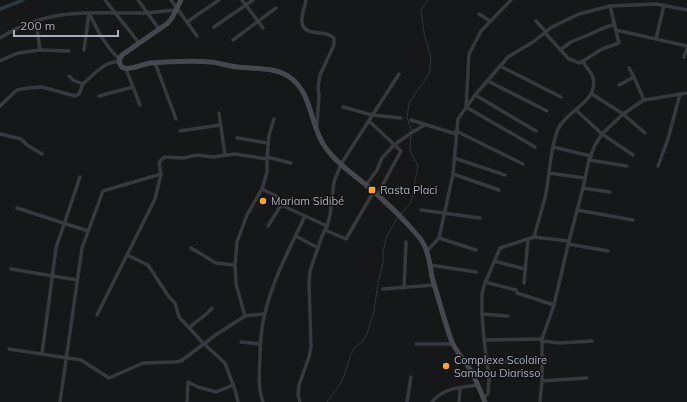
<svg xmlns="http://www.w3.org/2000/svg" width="687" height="402" font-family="Mulish,sans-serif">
  <rect width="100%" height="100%" fill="#161719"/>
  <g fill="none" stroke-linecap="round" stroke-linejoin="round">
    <g stroke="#2c373e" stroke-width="1">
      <polyline points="411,132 411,129 407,118 409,103 429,74 431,59 424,33 421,10 428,0"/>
      <polyline points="401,214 410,204 412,198 418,165 410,151 411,136"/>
      <polyline points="327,402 340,385 345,373 351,354 355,347 363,341 367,334 374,311 378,283 383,262 383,252 386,238 395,222 398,218"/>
    </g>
    <polyline stroke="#2c373e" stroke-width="3.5" points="0,9 23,0"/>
    <g stroke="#37393e" stroke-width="3.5">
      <polyline points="105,0 139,43"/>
      <polyline points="138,0 159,29"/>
      <polyline points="171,0 197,36"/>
      <polyline points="242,0 263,28"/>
      <path d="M 306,0 C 305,6 301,16 302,22 C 303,34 318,32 326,34 C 329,34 331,36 334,38 L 334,45 L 320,75 L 318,87 L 319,96 L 317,125 L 316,128"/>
      <polyline points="511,0 481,31 469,54 466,107 535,147"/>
      <polyline points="479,14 490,21"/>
      <polyline points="36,21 40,50"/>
      <polyline points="536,21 546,32"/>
      <polyline points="187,22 219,0"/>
      <polyline points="214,27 253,0"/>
      <polyline points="616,30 687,46"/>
      <polyline points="545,33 569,59 580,63 602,49 619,43 610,6"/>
      <path d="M 0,38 C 11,31 23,25 36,21 C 70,9 110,14 146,13 C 156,12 166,11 176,10"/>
      <polyline points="656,39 664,5"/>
      <polyline points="233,40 276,8"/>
      <path d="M 84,50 L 89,13 C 96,27 107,50 120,59"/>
      <polyline points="560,50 571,42 588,35 601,29 615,24"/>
      <polyline points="684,57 687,48"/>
      <polyline points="0,61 18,53 40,50 69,51"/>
      <polyline points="155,63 176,119"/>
      <polyline points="500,66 561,97"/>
      <polyline points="629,68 634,77 644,100"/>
      <polyline points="126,69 140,105"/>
      <polyline points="69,76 73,80 83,84 97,71 107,64 119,61"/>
      <polyline points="488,81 547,111"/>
      <polyline points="619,85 634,77"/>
      <polyline points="592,94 623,114 645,133"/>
      <polyline points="475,95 536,131"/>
      <polyline points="99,96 133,87"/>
      <polyline points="0,106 17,90 28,88 42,87 75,96 79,94 83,84"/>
      <polyline points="343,107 372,115 401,118"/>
      <polyline points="576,110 602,134 633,155"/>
      <polyline points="219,113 225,155"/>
      <polyline points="411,120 456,134"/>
      <polyline points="369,121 401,151 377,195"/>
      <polyline points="180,131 220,125"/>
      <polyline points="456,131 523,164"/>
      <polyline points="0,134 21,139 27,145 42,154"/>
      <polyline points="237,138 268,143"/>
      <polyline points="553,147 591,156"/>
      <polyline points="267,157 291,163"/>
      <polyline points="454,158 505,175"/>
      <polyline points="589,160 627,166"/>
      <polyline points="658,166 668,139 680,94"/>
      <polyline points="549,173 585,178"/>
      <polyline points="453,174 499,190"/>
      <polyline points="366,185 377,170 382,158 394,145 411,133 425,125"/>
      <polyline points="583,188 610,192"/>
      <polyline points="262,189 278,197 281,205 327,226"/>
      <polyline points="17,208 88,231"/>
      <polyline points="421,210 480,218"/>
      <polyline points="577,210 633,220"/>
      <polyline points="268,226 281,205"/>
      <polyline points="325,230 346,239 374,191"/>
      <polyline points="296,236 318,248"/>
      <path d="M 534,237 C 538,222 543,207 546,193 C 550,172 550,149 558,129 C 565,113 590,104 593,88 C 596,76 589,71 582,61"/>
      <polyline points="439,238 476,250"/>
      <polyline points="568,244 608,251"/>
      <polyline points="191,248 216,263 235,265"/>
      <polyline points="427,251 439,238 453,174 458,119 475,95 508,57 533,42 552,27 579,14 610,6 656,4 687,10"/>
      <polyline points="127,255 148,265 169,297 175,303 179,317 203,343 225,363 235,390 238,402"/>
      <polyline points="494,261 525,269"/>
      <polyline points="430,265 476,272"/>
      <polyline points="11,269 77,280"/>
      <polyline points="485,282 516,290"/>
      <polyline points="524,283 528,239"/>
      <polyline points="404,288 406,242"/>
      <polyline points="383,289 434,285"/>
      <polyline points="517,293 554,305"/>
      <polyline points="482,314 508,316"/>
      <polyline points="97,315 155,199 161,174 159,163 161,160 165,157 183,158 197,155 213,157 235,154 267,159"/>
      <polyline points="245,316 236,284 235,265 237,242 247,215 262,189 267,172 267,159 269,135 274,119"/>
      <path d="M 189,328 C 197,320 205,317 212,308"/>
      <polyline points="484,340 542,339"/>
      <polyline points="542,341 560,343 592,341"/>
      <polyline points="241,342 260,344"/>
      <polyline points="416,344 453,344"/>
      <polyline points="9,349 81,360 109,378 143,363 175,362 181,361 217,334 245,316 264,314"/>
      <polyline points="42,354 56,248 80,177"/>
      <polyline points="487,362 542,362"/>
      <polyline points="542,381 587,378"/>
      <polyline points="483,398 488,394 489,379 484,340 482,314 482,294 484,286 500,248 534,237 569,241"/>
      <polyline points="60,402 82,248 103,191 161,174"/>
      <polyline points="187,402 188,382 198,387 216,392 233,385"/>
      <path d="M 263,402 C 258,388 259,374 260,359 C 260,344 261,328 265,313 C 273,279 290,248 305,216"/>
      <polyline points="300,402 298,395 299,385 309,357 311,347 309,283 310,271 322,236 327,226 330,215 334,182 341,164 399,74"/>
      <polyline points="407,402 411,377"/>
      <path d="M 432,402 C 445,387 459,388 478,385"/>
      <polyline points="459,402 460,388"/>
      <polyline points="540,402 542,381 542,339 554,305 569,241 583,188 589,160 595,145 602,134 623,114 644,100 687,93"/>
    </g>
    <path stroke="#45484e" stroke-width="5" d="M 181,0 L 172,18 L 168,23 L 122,55 C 120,58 118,61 120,64 C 123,74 143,64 150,63 C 170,62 190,60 211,62 C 220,63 228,66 237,67 C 254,69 273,67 288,76 C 313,92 309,124 325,147 C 336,162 351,173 365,184 C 384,200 403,218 419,237 C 428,248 430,264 432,277 C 436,291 440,304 444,318 C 447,326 449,336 453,344 C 457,352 463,359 468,366 C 475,377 480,390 485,402"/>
  </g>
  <g fill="#fea529" stroke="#111214" stroke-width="1.5">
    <rect x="368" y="186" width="8" height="8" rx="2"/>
    <circle cx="263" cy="201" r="4"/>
    <circle cx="446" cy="366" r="4"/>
  </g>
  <g text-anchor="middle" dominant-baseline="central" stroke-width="3" stroke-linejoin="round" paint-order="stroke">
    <g font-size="11" fill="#a8afba" stroke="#111214" text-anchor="start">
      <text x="380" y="190">Rasta Placi</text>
      <text x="271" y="201">Mariam Sidibé</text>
      <text x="454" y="360">Complexe Scolaire<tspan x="454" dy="13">Sambou Diarisso</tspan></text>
    </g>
  </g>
  <path d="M14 30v6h104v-6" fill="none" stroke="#a8afba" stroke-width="2"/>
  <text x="20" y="30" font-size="12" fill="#a8afba" stroke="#111214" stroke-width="3" paint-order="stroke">200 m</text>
</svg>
